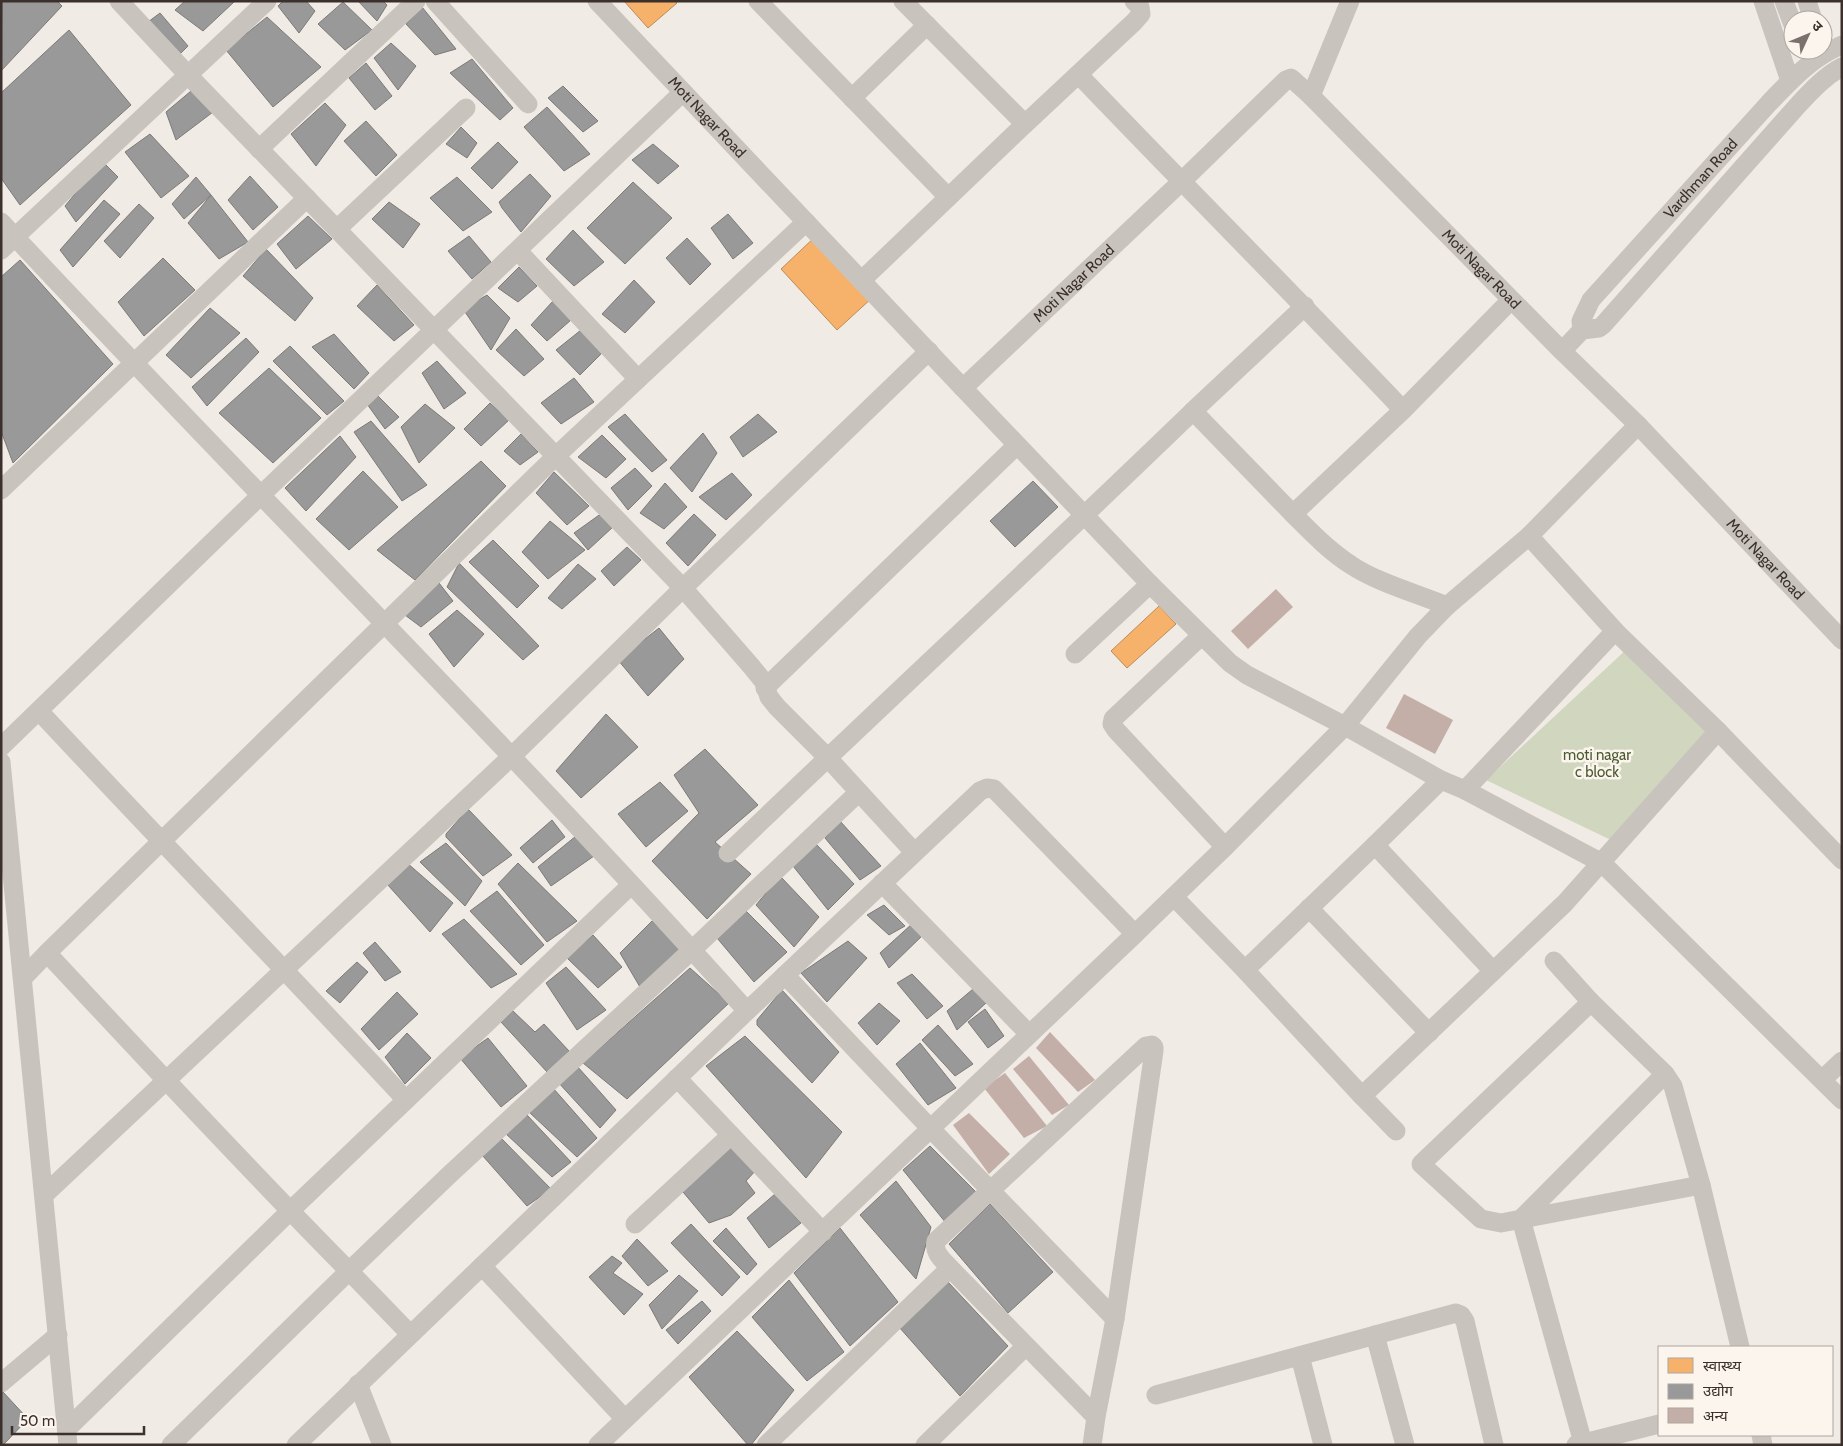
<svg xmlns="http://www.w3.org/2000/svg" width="1843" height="1446" font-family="Cabin,'Noto Sans Devanagari',sans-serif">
  <rect width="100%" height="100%" fill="#f0ebe5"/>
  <polygon fill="#d1d6bf" points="1629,647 1712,727 1613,841 1486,780"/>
  <g fill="#f6b26b" stroke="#be8b58">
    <polygon points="624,1 675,1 677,3 648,28"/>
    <polygon points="817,235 873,297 837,330 781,269"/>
    <polygon points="1159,606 1176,624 1127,668 1111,651"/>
  </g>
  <g fill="#999" stroke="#7d7a78">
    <polygon points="2,1 57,1 62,6 1,71"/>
    <polygon points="185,1 235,1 203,31 175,10"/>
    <polygon points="283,1 306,1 315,11 299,33 278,6"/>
    <polygon points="358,1 383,1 387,5 377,21"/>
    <polygon points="343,2 372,30 345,50 318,24"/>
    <polygon points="422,7 456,49 435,55 406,24"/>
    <polygon points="160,13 188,46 180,54 148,22"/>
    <polygon points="267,17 321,67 273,107 226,50"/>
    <polygon points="69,30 131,105 20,205 1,178 1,93"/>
    <polygon points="391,43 416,66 398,90 374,58"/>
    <polygon points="472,59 513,108 500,120 450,73"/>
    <polygon points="366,63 392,96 375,110 349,78"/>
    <polygon points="563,86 598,121 583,132 548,98"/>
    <polygon points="191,91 213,112 176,140 166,112"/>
    <polygon points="325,103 346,125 316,166 291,134"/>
    <polygon points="547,107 590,154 564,171 524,127"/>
    <polygon points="366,121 397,155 376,176 344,141"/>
    <polygon points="461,127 477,143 467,158 446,144"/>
    <polygon points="150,134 189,176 161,198 125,152"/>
    <polygon points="498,142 518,162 492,189 471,168"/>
    <polygon points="653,144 679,166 658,184 632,160"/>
    <polygon points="102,161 118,177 76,222 65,206"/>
    <polygon points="530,174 551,196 521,232 502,208 499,202"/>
    <polygon points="250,176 278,207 253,230 228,200"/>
    <polygon points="196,177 211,195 184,219 172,204"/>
    <polygon points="457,177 492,212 463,231 430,198"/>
    <polygon points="633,182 672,218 625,264 587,228"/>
    <polygon points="211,195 248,242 219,259 188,223"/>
    <polygon points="104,200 120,214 73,267 60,250"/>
    <polygon points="389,202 420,224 403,248 372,219"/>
    <polygon points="139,204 154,218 120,258 104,241"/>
    <polygon points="728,214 753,243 733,259 711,228"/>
    <polygon points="308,216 332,239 296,269 277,244"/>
    <polygon points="573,230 604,262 574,286 546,259"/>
    <polygon points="469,236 491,262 472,279 448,251"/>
    <polygon points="687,238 711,264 690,285 666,258"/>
    <polygon points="266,249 313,298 295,321 243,276"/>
    <polygon points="163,258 195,290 144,336 118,302"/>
    <polygon points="20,260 113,364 13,463 1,431 1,277"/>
    <polygon points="519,267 537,286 518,302 498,288"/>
    <polygon points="634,280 655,302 625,333 602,314"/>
    <polygon points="377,285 414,325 394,341 357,306"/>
    <polygon points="487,295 510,318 491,350 463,309"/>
    <polygon points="553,301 571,320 547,341 531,325"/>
    <polygon points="210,308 240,333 191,378 166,355"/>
    <polygon points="516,329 544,359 524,376 496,350"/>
    <polygon points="581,330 603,352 580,375 556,350"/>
    <polygon points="334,334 369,373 354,389 312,347"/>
    <polygon points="246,338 259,352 207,406 192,387"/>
    <polygon points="290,346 344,401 327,415 273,361"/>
    <polygon points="437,361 466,393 444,409 422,373"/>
    <polygon points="269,368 321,418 273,463 219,413"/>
    <polygon points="574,378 594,402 561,424 541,403"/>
    <polygon points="377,395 399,417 385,429 367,404"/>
    <polygon points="490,403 509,420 481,446 464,429"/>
    <polygon points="425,404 455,428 419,463 401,427"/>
    <polygon points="625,414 667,460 652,472 608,427"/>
    <polygon points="758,414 777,432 743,457 730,437"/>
    <polygon points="371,421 427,485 402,501 354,432"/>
    <polygon points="703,433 717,453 692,492 670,468"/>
    <polygon points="521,434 538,452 520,465 504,451"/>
    <polygon points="602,435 626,459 606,478 578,457"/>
    <polygon points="340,436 356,457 306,511 285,488"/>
    <polygon points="481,461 506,486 415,580 377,550"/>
    <polygon points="635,468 652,486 628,510 611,488"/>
    <polygon points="363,471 398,507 349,550 316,519"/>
    <polygon points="554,472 589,506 567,525 536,493"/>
    <polygon points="732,473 752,495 726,520 699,497"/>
    <polygon points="1033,481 1058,507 1015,547 990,521"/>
    <polygon points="665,483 687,507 664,529 640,513"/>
    <polygon points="602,513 614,526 588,550 574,533"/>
    <polygon points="694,514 716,535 688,566 666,543"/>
    <polygon points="550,521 585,550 548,579 522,552"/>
    <polygon points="493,540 539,586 517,608 469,562"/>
    <polygon points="627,547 641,560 614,586 601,571"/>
    <polygon points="459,563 539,646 523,660 447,587"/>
    <polygon points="578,564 596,579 562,609 548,598"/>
    <polygon points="439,583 453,601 421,627 405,615"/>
    <polygon points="457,610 484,634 454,667 429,634"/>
    <polygon points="659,628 684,659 648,696 618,660"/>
    <polygon points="606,714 638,747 581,798 556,771"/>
    <polygon points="705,749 758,805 715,842 751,874 707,919 652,861 699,813 674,775"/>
    <polygon points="660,782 688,811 646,847 618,814"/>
    <polygon points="468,809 512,855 483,876 446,837 446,834"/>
    <polygon points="552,820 565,837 533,863 520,848"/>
    <polygon points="839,820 881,866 860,880 825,838"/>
    <polygon points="576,836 594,856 551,886 538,867"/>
    <polygon points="446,843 482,881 465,906 420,862"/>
    <polygon points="816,844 854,884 828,910 793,866"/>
    <polygon points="406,862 453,903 430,932 387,884"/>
    <polygon points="518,863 577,921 547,942 498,884"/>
    <polygon points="780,876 819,917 794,947 756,905"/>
    <polygon points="497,891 544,945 521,965 470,911"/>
    <polygon points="884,905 905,926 889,935 867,915"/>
    <polygon points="745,910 787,952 754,982 717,938"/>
    <polygon points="464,919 517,974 491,988 442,934"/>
    <polygon points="652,921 683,948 640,987 620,953"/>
    <polygon points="913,923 924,934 889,968 880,953"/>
    <polygon points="593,935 622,967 598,988 566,957"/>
    <polygon points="848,941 867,958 827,1002 801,973"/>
    <polygon points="375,942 401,972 385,981 363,953"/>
    <polygon points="357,962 368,972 340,1003 326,991"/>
    <polygon points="566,967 606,1010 577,1030 546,983"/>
    <polygon points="690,968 729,1003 627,1099 583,1063"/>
    <polygon points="912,974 943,1006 927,1019 897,983"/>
    <polygon points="973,989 987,1002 957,1030 947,1011"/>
    <polygon points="782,990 839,1052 812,1083 757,1025 757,1020"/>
    <polygon points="397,992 418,1014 379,1050 361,1029"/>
    <polygon points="879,1003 900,1021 877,1045 858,1023"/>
    <polygon points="985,1009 1004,1036 988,1048 968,1022"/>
    <polygon points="513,1011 535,1032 544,1024 569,1051 548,1073 501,1022"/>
    <polygon points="938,1025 973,1064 955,1076 922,1040"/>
    <polygon points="407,1033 431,1058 405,1084 385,1057"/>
    <polygon points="745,1036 842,1132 806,1178 706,1066"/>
    <polygon points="488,1038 527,1086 501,1107 460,1058"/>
    <polygon points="920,1043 956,1088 928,1105 896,1064"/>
    <polygon points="577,1066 616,1110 600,1128 557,1081"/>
    <polygon points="553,1088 597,1138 577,1157 529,1112"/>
    <polygon points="527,1115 571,1162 552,1177 504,1132"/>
    <polygon points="500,1137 551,1189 527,1206 482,1155"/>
    <polygon points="733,1145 757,1169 746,1181 755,1193 731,1215 709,1223 683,1192"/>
    <polygon points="930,1146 977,1193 946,1223 903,1170"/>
    <polygon points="896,1181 931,1227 916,1279 860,1215"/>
    <polygon points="775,1194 801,1223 769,1248 747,1218"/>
    <polygon points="990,1204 1053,1272 1008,1313 949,1244"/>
    <polygon points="691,1224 740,1277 722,1296 671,1243"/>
    <polygon points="726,1228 757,1264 747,1275 713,1241"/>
    <polygon points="840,1228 898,1302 850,1346 794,1273"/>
    <polygon points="637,1239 668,1271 648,1286 622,1256"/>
    <polygon points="612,1256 622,1263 613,1273 643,1294 624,1315 589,1277"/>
    <polygon points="679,1275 698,1291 662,1329 649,1305"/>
    <polygon points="789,1280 844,1352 807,1381 752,1317"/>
    <polygon points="948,1282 1008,1346 960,1396 899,1327"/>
    <polygon points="702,1301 711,1311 678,1344 666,1330"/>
    <polygon points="737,1331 794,1390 751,1445 748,1445 689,1377"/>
    <polygon points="3,1392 28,1419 3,1445 1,1445 1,1395"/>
  </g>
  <g fill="#c3afa7">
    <polygon points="1276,589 1293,607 1248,649 1231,631"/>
    <polygon points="1404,694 1453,720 1435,754 1386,728"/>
    <polygon points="1050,1032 1095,1080 1078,1092 1036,1048"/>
    <polygon points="1029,1056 1069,1105 1052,1115 1013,1069"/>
    <polygon points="1005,1073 1047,1126 1024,1138 984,1088"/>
    <polygon points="969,1113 1010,1154 989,1174 953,1125"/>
  </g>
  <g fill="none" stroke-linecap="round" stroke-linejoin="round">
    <g stroke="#c9c3be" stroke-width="19">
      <polyline points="119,1 188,75 683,588 751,666 764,682 769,697 777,707 827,757 914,852"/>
      <polyline points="435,1 528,104"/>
      <path id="s1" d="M 597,1 L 963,388 L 1181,182 L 1286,80 L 1291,78 L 1311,96 L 1562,351 L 1582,330"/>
      <polyline points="758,1 948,197"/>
      <polyline points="1763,1 1790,81"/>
      <polyline points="1784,1 1793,25"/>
      <polyline points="1807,1 1813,20"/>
      <path d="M 1079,75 C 1186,187 1296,297 1403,410"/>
      <polyline points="1311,96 1350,1"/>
      <polyline points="852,98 927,25"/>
      <polyline points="1025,124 1134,22 1141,14 1140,7 1134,1"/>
      <polyline points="259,149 416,1"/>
      <path d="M 1,222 C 248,487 505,741 747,1011 L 980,791 L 987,788 L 994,789 L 1135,934 L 1225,847 L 1345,726 L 1418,636 L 1447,606 L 1529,536 L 1638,425"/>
      <polyline points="337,229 466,108"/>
      <polyline points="1,250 267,1"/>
      <polyline points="518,251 638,379"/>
      <polyline points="862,280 1025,124 903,1"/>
      <path id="s2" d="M 1582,330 L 1581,321 L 1591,300 L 1769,103 C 1791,80 1812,57 1842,45"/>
      <path d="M 1582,330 L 1599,328 L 1603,325 L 1799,104 C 1812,90 1825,76 1842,67"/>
      <path id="s3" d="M 1562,351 L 1638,425 L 1842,640"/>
      <polyline points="963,388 1150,584 1230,663 1247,675 1345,726 1441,780 1465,790 1602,863 1842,1100"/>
      <polyline points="1193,411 1305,306"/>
      <polyline points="1,490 307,198"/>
      <path d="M 1293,514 C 1311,532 1329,551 1351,565 C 1376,582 1418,594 1447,606"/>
      <polyline points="1529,536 1615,631 1718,731 1842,860"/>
      <polyline points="1201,636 1113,719 1112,724 1116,730 1225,847"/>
      <polyline points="1075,654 1150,584"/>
      <polyline points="765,688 1017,445"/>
      <path d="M 39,711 C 161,842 285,969 406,1100"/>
      <polyline points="1,747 262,494 683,92"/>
      <polyline points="1,762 68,1445"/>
      <polyline points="1465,790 1615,631"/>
      <polyline points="1375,845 1493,971"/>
      <path d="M 728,853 C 882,705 1039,560 1193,411 L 1293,514 L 1403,410 L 1511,300"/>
      <polyline points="882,883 1029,1034"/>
      <polyline points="1174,897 1245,970 1362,1096"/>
      <polyline points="1309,908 1429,1033"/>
      <polyline points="47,953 556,456 806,222"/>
      <polyline points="1554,961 1591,1002 1665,1074 1673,1086 1701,1185 1740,1347"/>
      <polyline points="1245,970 1375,845 1441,780"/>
      <polyline points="785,975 931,1129 1115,1319"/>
      <path d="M 23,978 L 47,953 C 147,1060 246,1167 349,1271 L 171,1445"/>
      <polyline points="1591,1002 1421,1164 1481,1219 1501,1223 1701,1185"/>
      <polyline points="677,1078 823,1232"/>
      <polyline points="1822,1080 1842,1061"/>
      <polyline points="1396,1131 1362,1096 1565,903 1718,731"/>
      <polyline points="44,1195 511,757 683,588 929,351"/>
      <polyline points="635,1224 731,1135"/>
      <polyline points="482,1266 625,1419"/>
      <polyline points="410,1334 349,1271 448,1176 692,950 859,792"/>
      <polyline points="1375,1335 1405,1445"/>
      <polyline points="1300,1356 1323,1445"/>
      <polyline points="1,1383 58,1335"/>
      <polyline points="358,1384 382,1445"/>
      <polyline points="1156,1395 1456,1313 1461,1315 1465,1321 1494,1445"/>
      <polyline points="67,1429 290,1211 631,885"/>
      <polyline points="1761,1435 1763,1445"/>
      <polyline points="1583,1443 1521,1219 1665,1074"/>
      <polyline points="296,1445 747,1011"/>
      <polyline points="598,1445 1135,934"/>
      <polyline points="766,1445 950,1268"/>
      <polyline points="925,1445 1026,1346"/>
      <path d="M 1092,1445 L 1096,1417 L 1115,1319 L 1154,1051 L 1154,1047 L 1152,1045 L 1146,1046 L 936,1241 C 933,1253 943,1260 950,1268 L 1096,1417"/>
      <polyline points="1576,1445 1659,1424"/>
    </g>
  </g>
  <g text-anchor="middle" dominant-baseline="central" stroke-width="5" stroke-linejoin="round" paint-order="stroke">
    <g font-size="15" fill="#3b302b" stroke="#fbf5ee">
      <text stroke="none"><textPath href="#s1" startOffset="160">Moti Nagar Road</textPath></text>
      <text stroke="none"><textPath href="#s2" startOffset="196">Vardhman Road</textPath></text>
      <text stroke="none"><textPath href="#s1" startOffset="1254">Moti Nagar Road</textPath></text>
      <text stroke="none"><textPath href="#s1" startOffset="685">Moti Nagar Road</textPath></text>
      <text stroke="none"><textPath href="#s3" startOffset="291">Moti Nagar Road</textPath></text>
    </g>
    <g font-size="15" fill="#4a5a2e" stroke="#fbf5ee">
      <text x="1597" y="755">moti nagar<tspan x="1597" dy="17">c block</tspan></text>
    </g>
  </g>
  <rect width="1843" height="1446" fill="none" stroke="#3b302b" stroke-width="5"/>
  <rect x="1658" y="1346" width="175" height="90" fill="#fbf5ee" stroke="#aea6a0"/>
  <rect x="1668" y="1358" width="25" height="15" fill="#f6b26b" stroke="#aea6a0"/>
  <text x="1703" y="1371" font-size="15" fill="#3b302b">स्वास्थ्य</text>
  <rect x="1668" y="1384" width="25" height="15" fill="#999999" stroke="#aea6a0"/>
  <text x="1703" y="1396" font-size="15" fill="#3b302b">उद्योग</text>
  <rect x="1668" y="1408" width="25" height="15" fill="#c3afa7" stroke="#aea6a0"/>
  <text x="1703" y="1421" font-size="15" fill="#3b302b">अन्य</text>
  <g transform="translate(1808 35) rotate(46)"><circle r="24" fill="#fbf5ee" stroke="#aea6a0"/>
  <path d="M0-4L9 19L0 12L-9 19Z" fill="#7a716c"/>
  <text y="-8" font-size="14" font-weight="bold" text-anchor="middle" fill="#3b302b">उ</text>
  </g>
  <path d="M12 1426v8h132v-8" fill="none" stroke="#3b302b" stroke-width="2.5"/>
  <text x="20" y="1426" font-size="15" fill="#3b302b" stroke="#fbf5ee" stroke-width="4" paint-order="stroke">50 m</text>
</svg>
